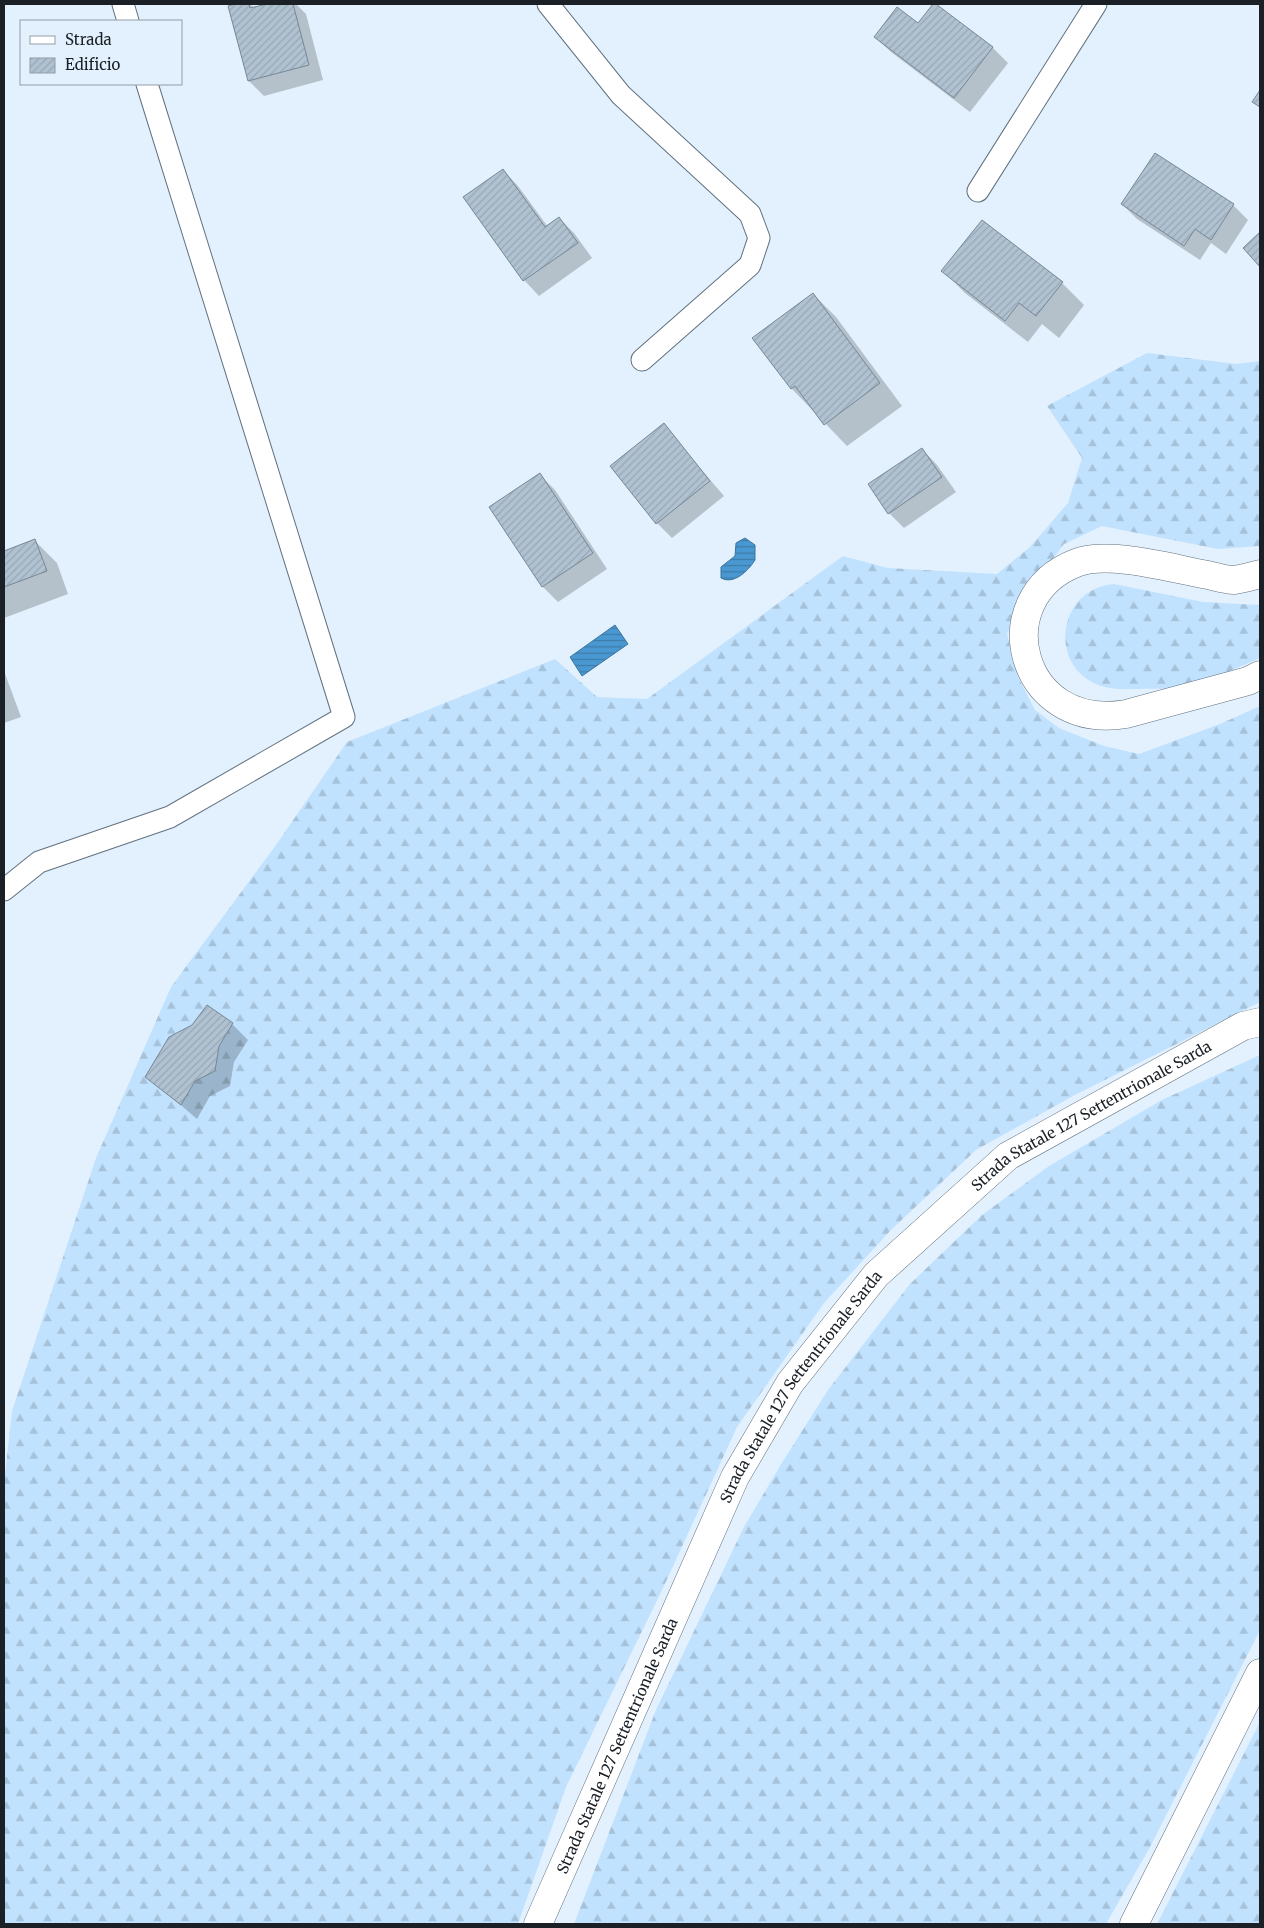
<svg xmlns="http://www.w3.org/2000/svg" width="1264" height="1928" font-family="Merriweather,serif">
  <defs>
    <pattern id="forest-firs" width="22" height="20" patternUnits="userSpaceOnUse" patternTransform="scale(1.25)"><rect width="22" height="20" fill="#c1e2fe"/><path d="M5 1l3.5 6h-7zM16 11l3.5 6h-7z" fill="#a5c2da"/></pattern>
    <pattern id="water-rules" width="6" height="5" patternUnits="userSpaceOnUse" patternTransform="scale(1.25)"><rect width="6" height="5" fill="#4998d2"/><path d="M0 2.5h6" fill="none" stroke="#3c7caa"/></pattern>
    <pattern id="building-hatch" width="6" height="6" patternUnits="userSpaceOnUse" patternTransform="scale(1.25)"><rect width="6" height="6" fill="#b0c2d1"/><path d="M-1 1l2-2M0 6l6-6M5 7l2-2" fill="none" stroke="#97a6b3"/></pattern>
  </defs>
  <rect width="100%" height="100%" fill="#e2f1fd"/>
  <g fill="url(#forest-firs)">
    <polygon points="1147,353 1236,364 1260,361 1260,546 1218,549 1102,526 1064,544 1025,596 1007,634 1018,677 1035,710 1059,728 1104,746 1139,754 1220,724 1260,706 1260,1002 1073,1096 976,1150 891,1230 824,1303 737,1427 663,1588 566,1787 518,1924 4,1924 4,1484 12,1411 96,1158 171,987 276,845 347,742 555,659 597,697 647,699 843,556 888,568 997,574 1030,547 1068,503 1082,458 1047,406"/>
    <path d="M 1114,584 L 1203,602 L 1260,605 L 1260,658 C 1237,668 1202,684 1177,688 C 1165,690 1152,688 1139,689 C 1128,689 1116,690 1105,687 C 1047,672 1055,589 1114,584 Z"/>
    <polygon points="1260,1055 1260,1630 1149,1849 1106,1924 574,1924 656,1710 744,1527 780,1466 828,1390 910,1284 982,1215 1049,1166 1162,1100"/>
    <polygon points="1260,1722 1260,1924 1157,1924"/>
  </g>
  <g fill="url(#water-rules)" stroke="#3b749e">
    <path d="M 745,538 L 755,545 L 755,560 C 748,571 734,585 721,578 L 721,567 L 735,556 L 736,543 Z"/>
    <polygon points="615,625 628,644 582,676 570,657"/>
  </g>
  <g fill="#0003">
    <polygon points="241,4 250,4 254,8 272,4 296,4 306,14 323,80 264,96 249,81 229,6"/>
    <polygon points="934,4 993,48 1008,63 970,112 891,52 875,37 919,24"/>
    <polygon points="503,170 518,186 548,227 559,218 574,233 592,258 539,296 524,280 465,197"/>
    <polygon points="1122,204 1233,205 1248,220 1226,254 1211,243 1200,260 1137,219"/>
    <polygon points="943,271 1062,283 1084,305 1059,338 1042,324 1028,342 965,293"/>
    <polygon points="813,294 836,317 902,406 847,446 792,389"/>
    <polygon points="663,425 724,496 672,538 657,523"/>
    <polygon points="922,449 937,465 956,492 904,528 889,513"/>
    <polygon points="540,475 555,490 607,569 558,602 543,587 491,508"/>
    <polygon points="34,540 57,563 68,594 4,618 4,552"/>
    <polygon points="4,671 21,717 4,723"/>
    <polygon points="208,1007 232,1024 248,1040 234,1062 230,1086 210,1096 197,1119 147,1076 193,1026"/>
  </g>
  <g fill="url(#building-hatch)" stroke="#768795">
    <polygon points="235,4 249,4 250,8 267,4 293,4 309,65 248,81 228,6"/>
    <polygon points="933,4 936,4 993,47 954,98 874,37 897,7 918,23"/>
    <polygon points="1260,90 1260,107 1252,102"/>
    <polygon points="1155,153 1234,204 1211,240 1195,229 1184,246 1121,204"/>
    <polygon points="503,169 545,227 559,217 578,243 523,281 463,197"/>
    <polygon points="982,220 1063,282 1036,316 1019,303 1005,321 941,271"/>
    <polygon points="1260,232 1260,267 1243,248"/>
    <polygon points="813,293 880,383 824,425 795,386 791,389 752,338"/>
    <polygon points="664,423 710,481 656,524 610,466"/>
    <polygon points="922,448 942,477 888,514 868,484"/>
    <polygon points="540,473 593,553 542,587 489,507"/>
    <polygon points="35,539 47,571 4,587 4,551"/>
    <polygon points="207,1005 233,1023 219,1046 215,1071 195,1081 181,1105 145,1077 169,1037 192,1025"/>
  </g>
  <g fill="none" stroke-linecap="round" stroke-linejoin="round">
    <defs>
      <g id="lane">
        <polyline points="123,4 128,21"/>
        <polyline points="548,4 621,95 750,214 759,238 750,265 642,360"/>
        <polyline points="978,191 1096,4"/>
        <polyline points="4,890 39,862 170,817 344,717 147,84"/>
      </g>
      <g id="secondary">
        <path d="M 1260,574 C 1252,576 1243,579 1234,580 C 1226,580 1216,577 1208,575 C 1173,569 1109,550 1076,563 C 986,598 1019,732 1126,714 L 1248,681 L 1260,675"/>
        <path id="s1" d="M 538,1924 L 735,1477 L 790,1383 L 876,1275 L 1008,1156 L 1243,1026 L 1260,1022"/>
        <polyline points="1134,1924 1260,1673"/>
      </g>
    </defs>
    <use href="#lane" stroke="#61717f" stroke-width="23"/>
    <use href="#secondary" stroke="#61717f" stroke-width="29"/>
    <use href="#lane" stroke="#fff" stroke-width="21"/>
    <use href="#secondary" stroke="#fff" stroke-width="28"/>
  </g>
  <g text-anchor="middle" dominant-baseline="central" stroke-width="5" stroke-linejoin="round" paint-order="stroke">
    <g font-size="15" fill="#1a2026" stroke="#e2f1fd">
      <text stroke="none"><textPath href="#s1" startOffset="1005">Strada Statale 127 Settentrionale Sarda</textPath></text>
      <text stroke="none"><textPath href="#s1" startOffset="600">Strada Statale 127 Settentrionale Sarda</textPath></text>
      <text stroke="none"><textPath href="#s1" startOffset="195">Strada Statale 127 Settentrionale Sarda</textPath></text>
    </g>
  </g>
  <rect width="1264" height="1928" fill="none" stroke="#1a2026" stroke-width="10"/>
  <rect x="20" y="20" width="162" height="65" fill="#e2f1fd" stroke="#929da7"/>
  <rect x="30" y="36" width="25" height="8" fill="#ffffff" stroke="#929da7"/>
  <text x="65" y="45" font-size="15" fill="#1a2026">Strada</text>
  <rect x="30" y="58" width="25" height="15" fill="url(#building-hatch)" stroke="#929da7"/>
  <text x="65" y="70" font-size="15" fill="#1a2026">Edificio</text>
</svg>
